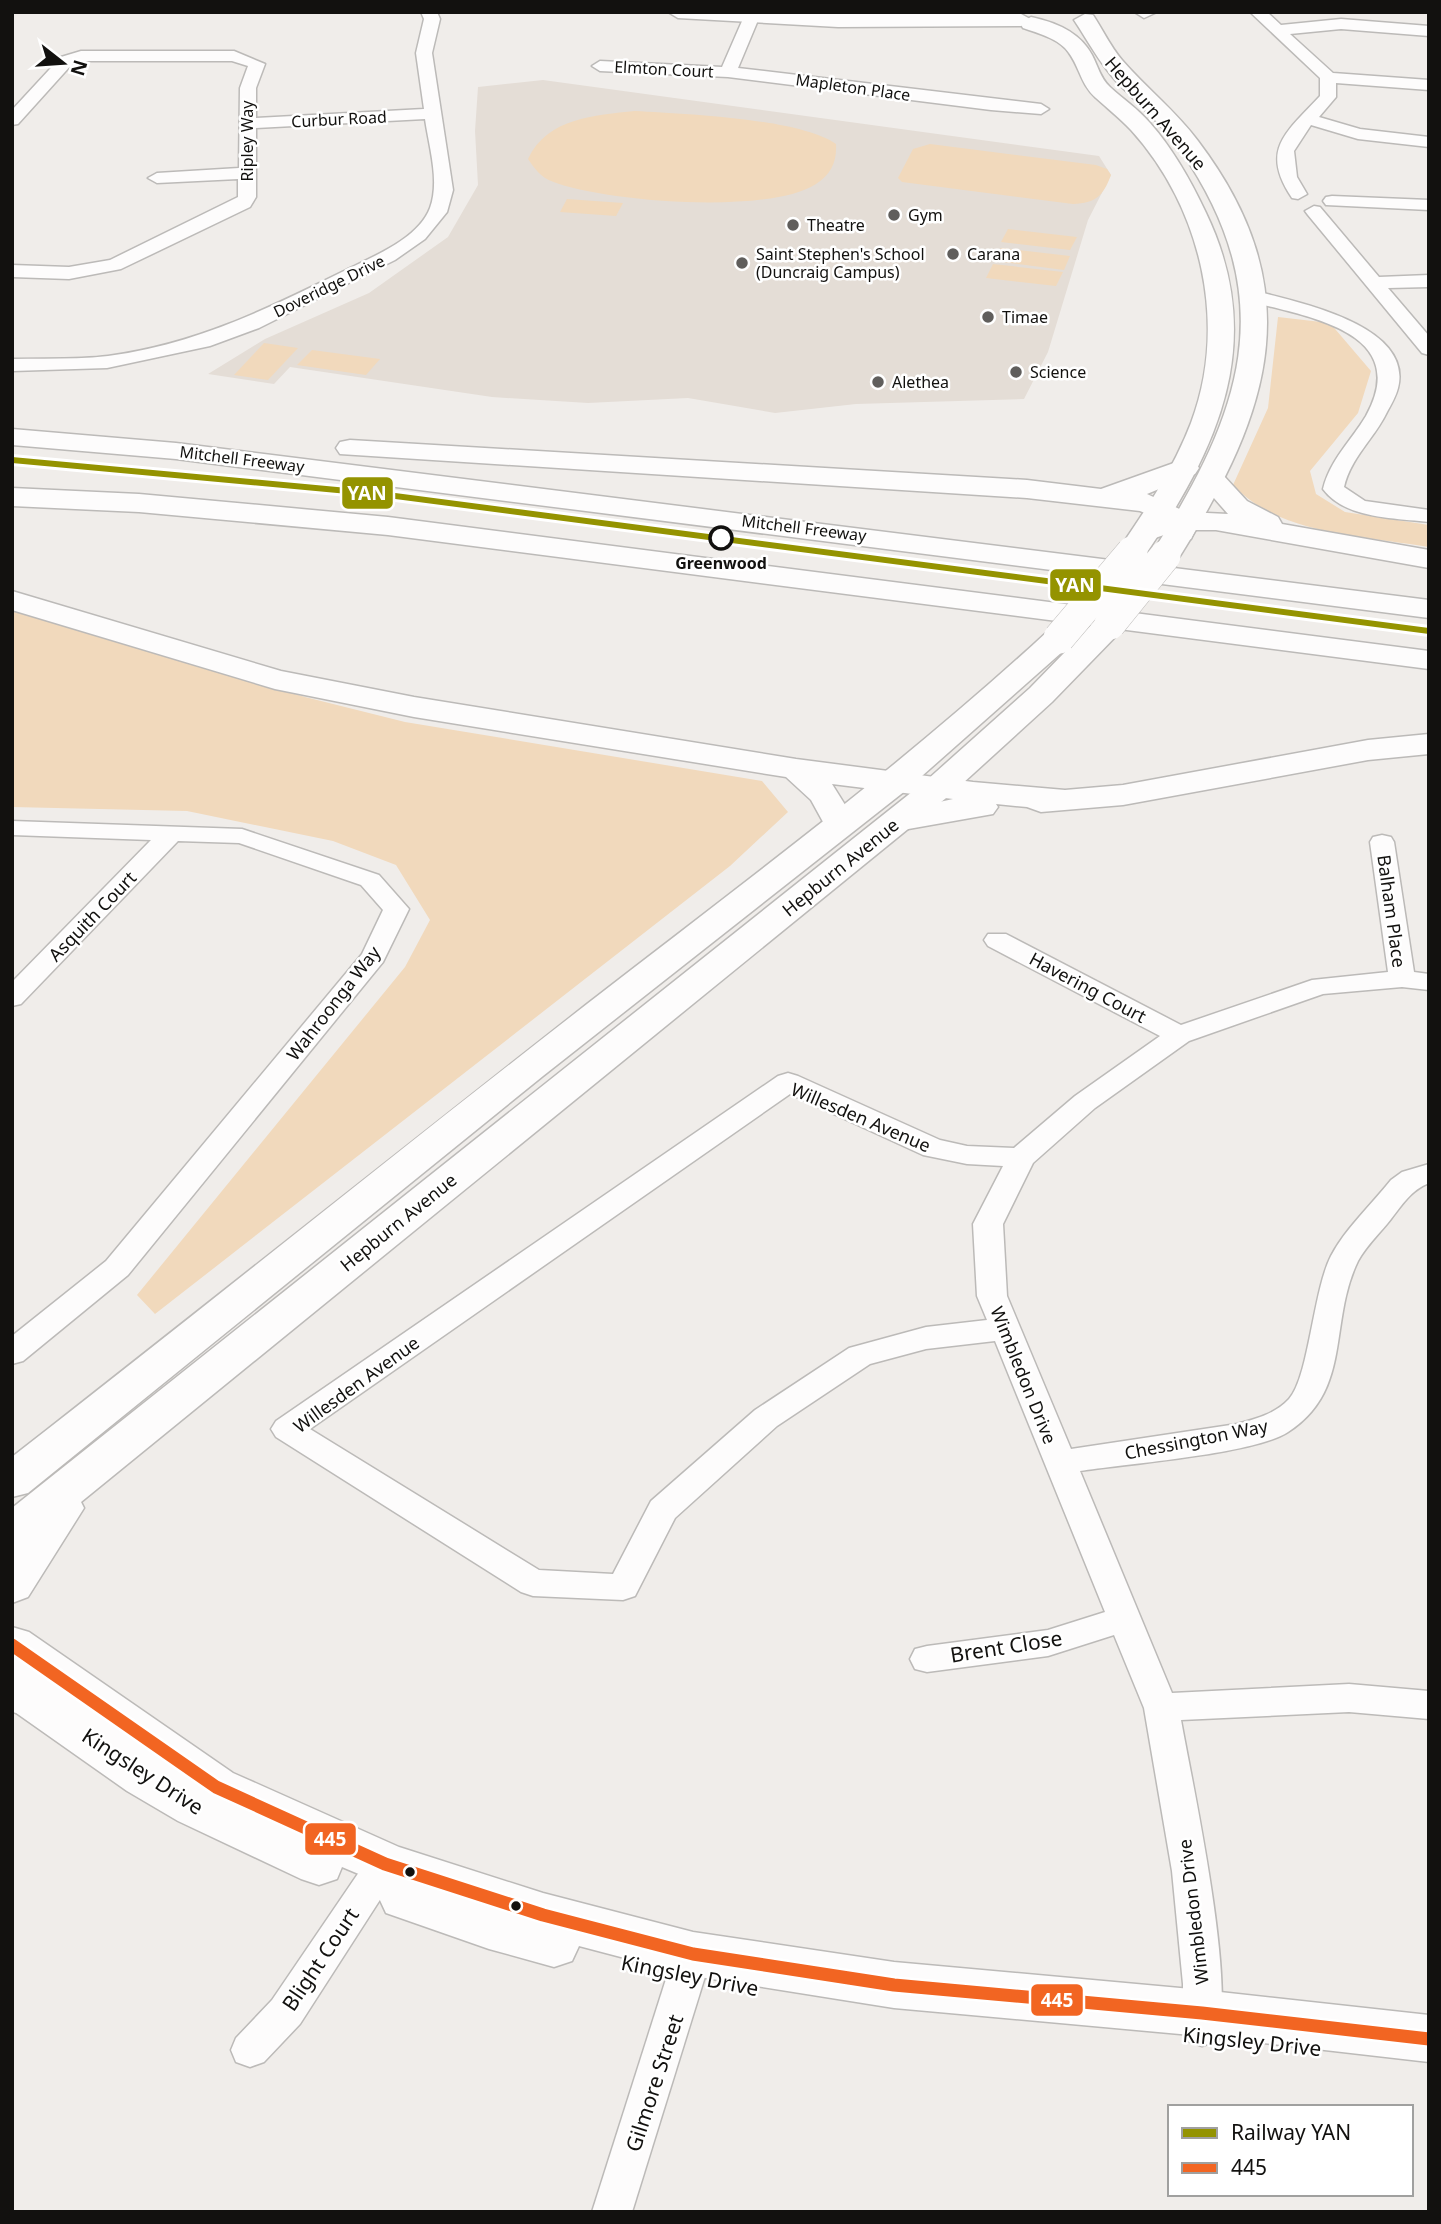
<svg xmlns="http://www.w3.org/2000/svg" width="1441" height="2224" font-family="'Noto Sans',sans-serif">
  <rect width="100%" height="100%" fill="#f0edea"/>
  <polygon fill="#e4ddd6" points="543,80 1099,156 1111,175 1088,220 1048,352 1024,399 856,404 775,413 688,398 588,403 492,397 290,367 274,384 208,374 265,339 369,293 448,237 478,185 475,131 478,87"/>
  <g fill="#f1d9bc">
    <path d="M 635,111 C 684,114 798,118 836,144 C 837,162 831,174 816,184 C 769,215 603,202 551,181 C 541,177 534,168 528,159 C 547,118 595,115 635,111 Z"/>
    <path d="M 930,144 L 1096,165 L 1107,169 L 1111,175 C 1103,196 1096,203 1073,204 L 902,182 L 898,178 L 913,149 Z"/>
    <polygon points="567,199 623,203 616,216 560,212"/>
    <polygon points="1008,229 1077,237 1070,250 1001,242"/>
    <polygon points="1001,248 1070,256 1064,270 994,261"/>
    <polygon points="993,264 1063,272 1056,286 986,278"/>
    <path d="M 1278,317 L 1330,323 L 1371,371 L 1358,413 L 1310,471 L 1316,494 L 1345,512 L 1429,525 L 1429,547 C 1365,536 1279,535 1233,485 L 1268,408 Z"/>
    <polygon points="264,343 298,348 268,380 234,375"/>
    <polygon points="312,350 380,359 366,375 297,365"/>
    <polygon points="12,611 305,697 405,722 762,781 788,812 730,866 155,1314 137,1295 405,967 430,920 396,865 333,841 187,811 12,807"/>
  </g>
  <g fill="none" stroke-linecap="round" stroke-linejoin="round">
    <defs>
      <g id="minor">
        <path d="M 421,12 L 437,12 L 440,19 L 432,53 L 453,190 L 447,212 L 425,239 L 395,260 L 259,328 L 210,346 L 107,368 L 12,371 L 12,359 C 44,358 77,360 108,356 C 197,344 267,309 346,270 C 374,256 418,239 430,208 C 440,181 429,147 425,119 L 256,128 L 256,197 L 250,207 L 121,269 L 69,279 L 12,277 L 12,265 L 69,267 L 110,260 L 238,197 L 238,179 L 157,183 L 148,178 L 157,173 L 239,168 L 240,88 L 248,66 L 232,61 L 82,61 L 73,63 L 18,124 L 12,125 L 12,110 L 61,57 L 81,51 L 234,51 L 265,64 L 256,88 L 256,118 L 424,109 L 416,53 L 424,19 Z"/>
        <polygon points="746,12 761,13 738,68 1041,104 1049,109 1041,114 991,110 728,77 600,71 592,66 600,61 722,67"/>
        <polygon points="1157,12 1144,18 1136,13 1137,12"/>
        <path d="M 1250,12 L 1267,12 L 1281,25 L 1341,19 L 1429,26 L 1429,36 L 1341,29 L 1290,34 L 1333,73 L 1429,80 L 1429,90 L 1336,83 L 1336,97 L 1319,117 L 1360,129 L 1429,137 L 1429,147 L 1358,139 L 1311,125 L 1294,151 L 1297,177 L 1307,194 L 1298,199 L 1292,198 C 1259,149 1287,132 1320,96 L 1320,78 Z"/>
        <polygon points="1332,196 1429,200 1429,210 1326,205 1323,201 1326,197"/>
        <polygon points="1314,206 1320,207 1379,277 1429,275 1429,287 1388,288 1429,336 1429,355 1422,353 1308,215 1305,211"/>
        <path d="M 1255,291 C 1297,302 1414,325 1398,388 C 1396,396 1391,405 1387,412 C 1374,439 1351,457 1344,487 L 1365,501 L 1429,510 L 1429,522 C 1395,518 1345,519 1323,489 C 1330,460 1351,441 1366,416 C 1413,331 1307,317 1248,301 L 1246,297 Z"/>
        <polygon points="12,821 242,829 379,875 409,909 383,962 128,1275 23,1361 12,1364 12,1336 106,1261 362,954 383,910 361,885 239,843 178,841 21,1004 12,1006 12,982 151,840 12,835"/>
        <path d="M 1382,835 L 1391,837 L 1394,842 L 1414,972 L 1429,974 L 1429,990 L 1402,987 L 1323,994 L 1189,1041 L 1095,1108 L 1033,1163 L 1003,1224 L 1007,1296 L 1071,1449 L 1237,1424 C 1256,1419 1275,1414 1289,1399 C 1309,1377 1313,1291 1331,1256 C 1345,1229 1372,1204 1391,1180 L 1402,1172 L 1429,1164 L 1429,1183 C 1411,1190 1402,1205 1391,1219 C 1381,1232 1366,1246 1358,1261 C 1328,1323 1353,1390 1288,1432 C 1255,1454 1125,1464 1080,1471 L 1172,1693 L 1349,1684 L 1429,1691 L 1429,1719 L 1349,1712 L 1181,1720 C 1192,1782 1238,1992 1216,2041 L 1202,2046 L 1188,2041 L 1183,2029 L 1183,1984 L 1172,1871 L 1144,1708 L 1114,1635 L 1048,1656 L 927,1672 L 915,1669 L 910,1659 L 915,1649 L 927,1646 L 1048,1630 L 1105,1612 L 995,1341 L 926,1349 L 870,1364 L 777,1426 L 675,1518 L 635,1596 L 623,1600 L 533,1596 L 521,1592 L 276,1437 L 271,1429 L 276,1421 L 778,1076 L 788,1073 L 798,1076 L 940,1140 L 967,1146 L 1014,1148 L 1075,1096 L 1160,1036 L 988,946 L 984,940 L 988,934 L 1006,934 L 1181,1025 L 1312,980 L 1388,972 L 1370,842 L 1373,837 ZM 790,1094 L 923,1155 L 967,1164 L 1003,1166 L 973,1224 L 977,1296 L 987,1320 L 926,1327 L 849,1348 L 755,1410 L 651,1501 L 613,1574 L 539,1570 L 310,1429 Z"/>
        <polygon points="385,1849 398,1853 403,1864 300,2024 264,2062 250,2067 236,2062 231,2050 236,2038 272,2000 372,1853"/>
        <polygon points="693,1938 706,1943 712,1954 632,2212 592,2212 674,1954 680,1943"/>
      </g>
      <g id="secondary">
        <polygon points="668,12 1021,14 1032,20 1021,26 838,27 678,18"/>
        <polygon points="12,1627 29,1632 233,1773 399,1847 543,1893 693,1932 894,1962 1202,1990 1429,2015 1429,2062 1202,2036 894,2008 693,1976 579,1946 572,1961 554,1967 489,1949 386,1913 379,1898 385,1885 342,1867 337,1879 319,1885 301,1879 178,1821 127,1791 12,1710"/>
      </g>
      <g id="primary">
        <path d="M 1085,14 L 1093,15 C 1103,30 1110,46 1122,60 C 1146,88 1176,111 1198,141 C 1311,290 1271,411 1180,556 L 1176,562 L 1165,565 L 1154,562 L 1150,556 C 1241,415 1284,301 1181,151 C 1163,125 1138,104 1116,81 C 1099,62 1088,41 1074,20 Z"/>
        <path d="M 1031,17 C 1055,22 1080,32 1092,55 C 1098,66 1100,78 1110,87 C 1123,99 1138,109 1150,123 C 1173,149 1191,181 1206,213 C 1268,342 1218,449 1143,558 L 1132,561 L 1121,558 L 1117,552 C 1145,511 1173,470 1191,423 C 1228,325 1202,208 1131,130 C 1121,119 1108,109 1096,98 C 1081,85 1080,68 1069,53 C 1060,39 1038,33 1023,28 L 1020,23 Z"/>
        <polygon points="1110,615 1121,617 1125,624 1121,631 1052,702 951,794 81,1502 84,1508 28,1597 12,1603 12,1508 927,780 1030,688 1099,617"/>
        <path d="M 1059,629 L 1070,631 L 1075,638 L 1070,645 L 905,791 L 543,1076 L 28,1493 L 12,1497 L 12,1457 C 205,1307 395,1153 587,1004 C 744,882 902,766 1048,631 Z"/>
        <polygon points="12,1674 48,1684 55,1697 48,1710 31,1716 12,1712"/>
      </g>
      <g id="motorway">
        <polygon points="12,429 176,443 1429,600 1429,618 176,459 12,445"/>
        <polygon points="350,440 1027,480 1101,489 1185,459 1195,462 1199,468 1195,474 1147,494 1186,512 1228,514 1199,481 1203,475 1213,472 1223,475 1247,501 1278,517 1282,524 1429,550 1429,568 1216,530 1195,530 1191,539 1181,542 1171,539 1167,534 1146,541 1136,538 1131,532 1136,526 1157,518 1140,511 1027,498 340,454 336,448 340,442"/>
        <polygon points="12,488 139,494 388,517 1429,651 1429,669 388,535 139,512 12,506"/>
        <polygon points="12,591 281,671 414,697 796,759 973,782 1065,790 1123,785 1368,740 1429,734 1429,754 1368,760 1123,805 1041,812 1027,807 996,804 998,807 993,814 897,831 885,828 880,821 885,814 953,799 832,784 857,824 852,831 840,834 828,831 811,800 786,777 414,717 275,689 12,610"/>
      </g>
    </defs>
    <use href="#minor" stroke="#bcbab8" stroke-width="3"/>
    <use href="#secondary" stroke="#bcbab8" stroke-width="3"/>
    <use href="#primary" stroke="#bcbab8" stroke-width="3"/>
    <use href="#motorway" stroke="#bcbab8" stroke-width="3"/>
    <use href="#minor" fill="#fdfcfc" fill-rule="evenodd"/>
    <use href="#secondary" fill="#fdfcfc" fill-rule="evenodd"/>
    <use href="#primary" fill="#fdfcfc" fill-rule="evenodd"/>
    <use href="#motorway" fill="#fdfcfc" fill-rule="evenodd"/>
    <defs>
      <g id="primary-bridge">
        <polyline points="1110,624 1165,556"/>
        <polyline points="1059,638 1132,552"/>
      </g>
    </defs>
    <use href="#primary-bridge" stroke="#bcbab8" stroke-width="32" stroke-linecap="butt"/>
    <use href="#primary-bridge" stroke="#fdfcfc" stroke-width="31"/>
    <defs>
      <polyline id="bus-1" points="12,1645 216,1787 385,1864 543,1915 693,1954 894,1985 1202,2013 1429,2039"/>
    </defs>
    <use href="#bus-1" stroke="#fff" stroke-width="18"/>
    <use href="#bus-1" stroke="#f26522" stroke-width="13"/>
    <defs>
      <polygon id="rail-1" points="12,457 380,491 1429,628 1429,634 380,497 12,463"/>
    </defs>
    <use href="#rail-1" stroke="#fff" stroke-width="6"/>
    <use href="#rail-1" fill="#949300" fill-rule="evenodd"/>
  </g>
  <g fill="#605e5c" stroke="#fff" stroke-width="2.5">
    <circle cx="894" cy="215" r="7"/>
    <circle cx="793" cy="225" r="7"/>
    <circle cx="953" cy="254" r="7"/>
    <circle cx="742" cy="263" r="7"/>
    <circle cx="988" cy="317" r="7"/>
    <circle cx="1016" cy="372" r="7"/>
    <circle cx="878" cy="382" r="7"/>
  </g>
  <circle fill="#fff" stroke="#12110f" stroke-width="3.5" cx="721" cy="538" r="11"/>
  <g fill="#12110f" stroke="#fff" stroke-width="2.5">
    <circle cx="410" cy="1872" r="6"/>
    <circle cx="516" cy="1906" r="6"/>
  </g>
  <g text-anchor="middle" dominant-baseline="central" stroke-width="5" stroke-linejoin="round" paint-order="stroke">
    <g font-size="16" fill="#12110f" stroke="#fff">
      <text transform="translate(664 69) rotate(3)">Elmton Court</text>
      <text transform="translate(853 87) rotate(8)">Mapleton Place</text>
      <text transform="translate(339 119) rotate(-3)">Curbur Road</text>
      <text transform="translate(247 141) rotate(-90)">Ripley Way</text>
      <text transform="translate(329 286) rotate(-26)">Doveridge Drive</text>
      <text transform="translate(242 459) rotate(7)">Mitchell Freeway</text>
      <text transform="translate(804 528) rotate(7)">Mitchell Freeway</text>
    </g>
    <g font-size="16" fill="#12110f" stroke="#fff" text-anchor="start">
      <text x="908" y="215">Gym</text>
      <text x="807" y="225">Theatre</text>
      <text x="756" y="254">Saint Stephen's School<tspan x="756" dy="18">(Duncraig Campus)</tspan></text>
      <text x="967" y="254">Carana</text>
      <text x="1002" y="317">Timae</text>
      <text x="1030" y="372">Science</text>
      <text x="892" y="382">Alethea</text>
    </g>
    <g font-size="16" font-weight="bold" fill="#12110f" stroke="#fff">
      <text x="721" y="563">Greenwood</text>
    </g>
    <g font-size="18" fill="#12110f" stroke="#fff">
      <text transform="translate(1156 113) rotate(49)">Hepburn Avenue</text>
      <text transform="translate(840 867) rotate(-39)">Hepburn Avenue</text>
      <text transform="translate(1392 911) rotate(82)">Balham Place</text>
      <text transform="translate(92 916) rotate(-46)">Asquith Court</text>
      <text transform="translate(1088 987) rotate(28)">Havering Court</text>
      <text transform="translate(333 1003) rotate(-52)">Wahroonga Way</text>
      <text transform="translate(861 1117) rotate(23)">Willesden Avenue</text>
      <text transform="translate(398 1222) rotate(-39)">Hepburn Avenue</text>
      <text transform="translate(1024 1375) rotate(68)">Wimbledon Drive</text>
      <text transform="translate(356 1384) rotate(-36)">Willesden Avenue</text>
      <text transform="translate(1196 1439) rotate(-11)">Chessington Way</text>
      <text transform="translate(1193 1912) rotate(-97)">Wimbledon Drive</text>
    </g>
    <g font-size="21" fill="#12110f" stroke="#fff">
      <text transform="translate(1006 1646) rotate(-9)">Brent Close</text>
      <text transform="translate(143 1771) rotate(33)">Kingsley Drive</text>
      <text transform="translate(320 1959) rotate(-56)">Blight Court</text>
      <text transform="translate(690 1975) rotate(11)">Kingsley Drive</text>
      <text transform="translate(1252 2041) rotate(6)">Kingsley Drive</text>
      <text transform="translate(654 2083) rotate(-72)">Gilmore Street</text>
    </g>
  </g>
  <g stroke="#fff" stroke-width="2.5">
    <rect x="341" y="476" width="53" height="34" rx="7" fill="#949300"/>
    <rect x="1049" y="568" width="53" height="34" rx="7" fill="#949300"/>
    <rect x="304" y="1822" width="53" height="34" rx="7" fill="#f26522"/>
    <rect x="1030" y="1983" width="54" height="34" rx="7" fill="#f26522"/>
  </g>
  <g font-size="19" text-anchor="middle" font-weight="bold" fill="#fff">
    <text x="367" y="500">YAN</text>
    <text x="1075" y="592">YAN</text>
    <text x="330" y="1846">445</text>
    <text x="1057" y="2007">445</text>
  </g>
  <rect width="1441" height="2224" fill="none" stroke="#12110f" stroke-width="28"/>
  <rect x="1168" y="2105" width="245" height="91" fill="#ffffff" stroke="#a0a09f" stroke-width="2"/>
  <rect x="1182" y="2128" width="35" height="10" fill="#949300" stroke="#a0a09f" stroke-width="2"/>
  <text x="1231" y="2140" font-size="21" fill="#12110f">Railway YAN</text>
  <rect x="1182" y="2163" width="35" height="10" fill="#f26522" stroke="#a0a09f" stroke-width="2"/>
  <text x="1231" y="2175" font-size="21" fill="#12110f">445</text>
  <g transform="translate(63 63) rotate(107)" stroke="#ffffff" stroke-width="5" paint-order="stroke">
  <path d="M0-5L12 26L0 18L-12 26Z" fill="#12110f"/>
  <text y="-10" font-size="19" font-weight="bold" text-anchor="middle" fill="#12110f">N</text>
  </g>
</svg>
